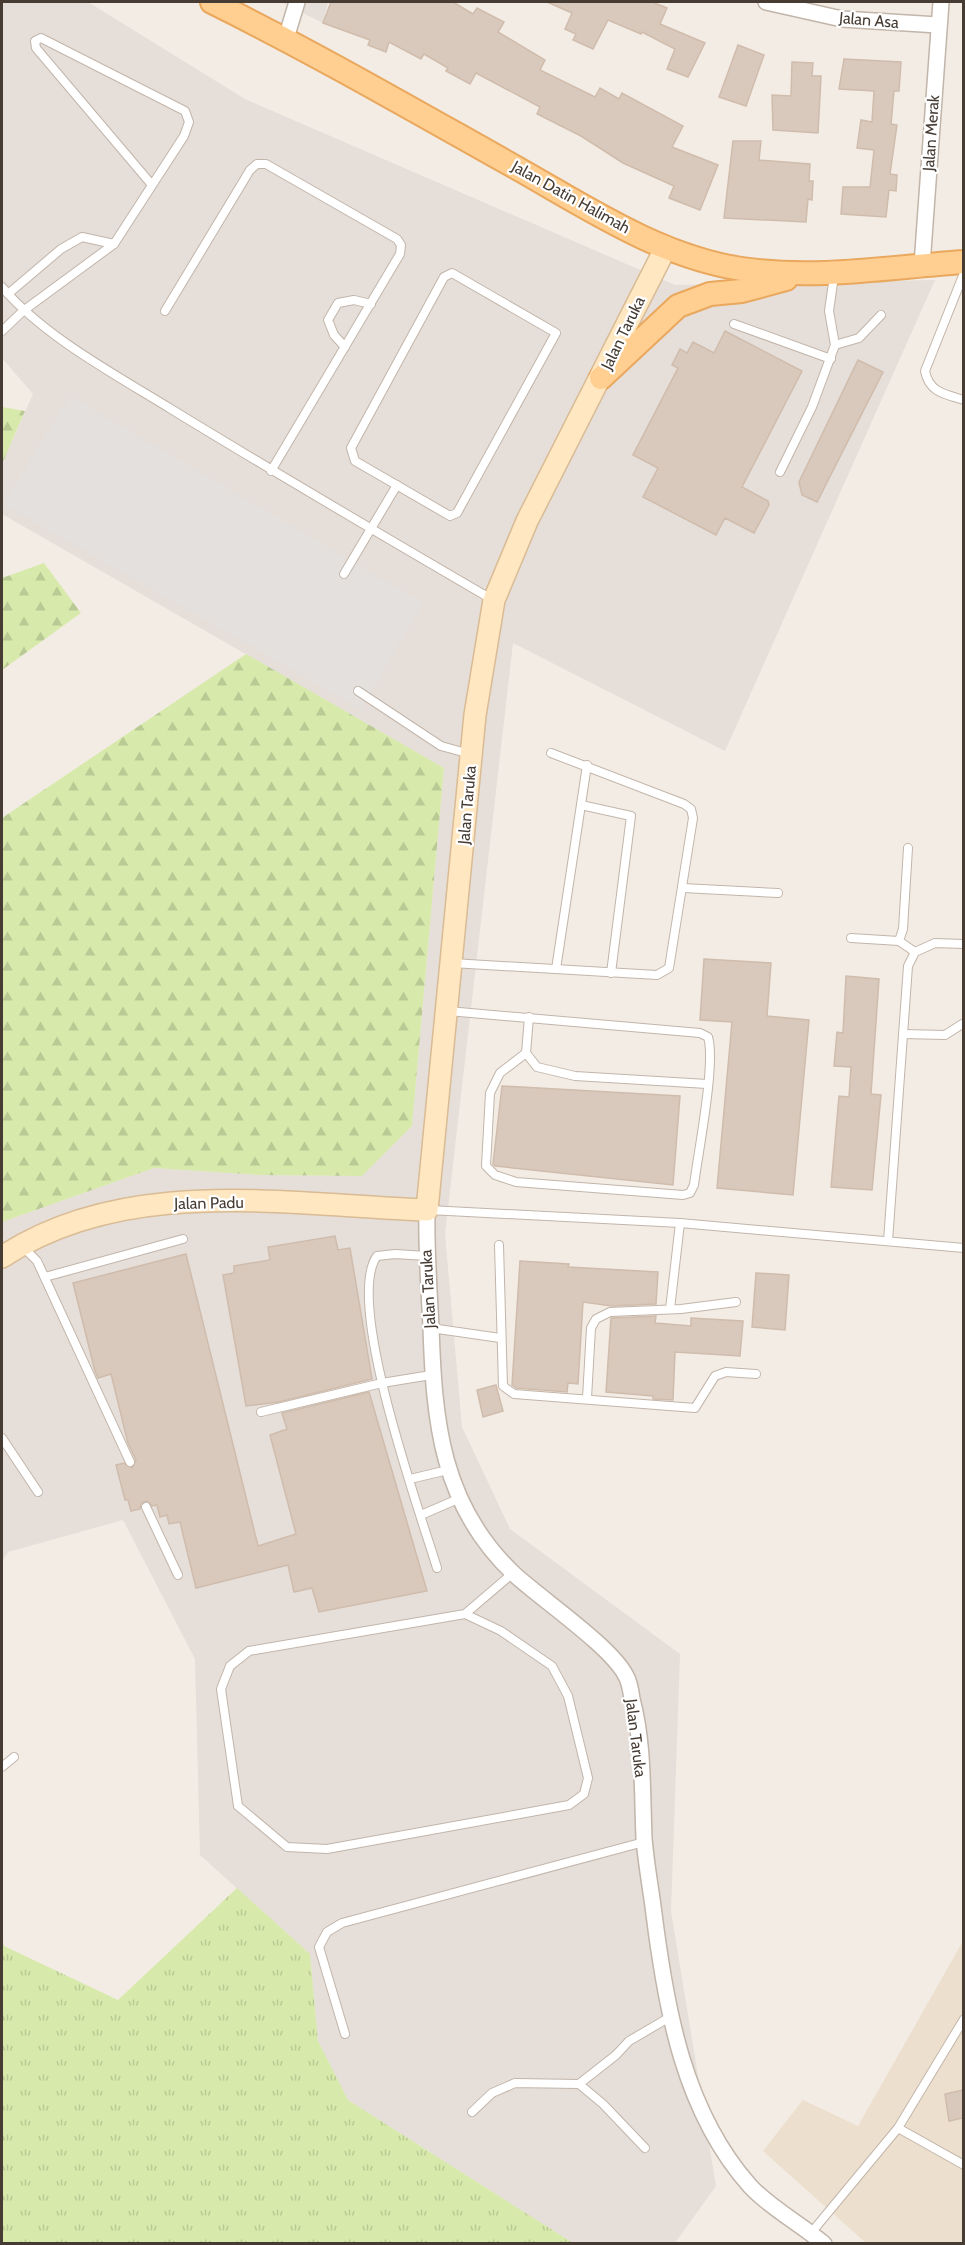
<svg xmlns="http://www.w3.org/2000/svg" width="965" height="2245" font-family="Cabin,sans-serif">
  <defs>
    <pattern id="grass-tufts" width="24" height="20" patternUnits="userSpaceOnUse" patternTransform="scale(1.5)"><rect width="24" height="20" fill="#d7eaab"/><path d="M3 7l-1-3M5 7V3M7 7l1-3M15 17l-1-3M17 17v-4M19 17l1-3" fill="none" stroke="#baca94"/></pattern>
    <pattern id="forest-firs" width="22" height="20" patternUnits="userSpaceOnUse" patternTransform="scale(1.5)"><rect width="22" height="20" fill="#d7eaab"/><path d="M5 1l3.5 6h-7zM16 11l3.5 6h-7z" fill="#baca94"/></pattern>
  </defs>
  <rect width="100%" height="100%" fill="#f3ece4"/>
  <g fill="#e5ded9">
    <polygon points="2,2 88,2 245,99 675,285 935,280 725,751 513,643 445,1234 462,1427 510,1529 680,1654 671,1911 716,2186 675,2243 573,2243 348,2100 318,2042 310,1954 200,1855 195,1659 123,1520 8,1552 2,1562 2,1222 154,1168 258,1175 361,1176 412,1126 444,768 2,514 2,464 33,394 2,358"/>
    <polygon points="281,2 328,2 323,23"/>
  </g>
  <polygon fill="#eddfcd" points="963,1941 963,2243 866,2243 763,2151 803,2100 858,2126"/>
  <polygon fill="url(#grass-tufts)" points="237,1888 310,1954 318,2041 348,2100 573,2243 2,2243 2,1938 4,1946 118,2000"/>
  <g fill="url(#forest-firs)">
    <polygon points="2,407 25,411 2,464"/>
    <polygon points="44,563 81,613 2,670 2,578"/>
    <polygon points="246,654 444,768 412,1126 362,1176 258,1175 154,1168 2,1222 2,818"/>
  </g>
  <polygon fill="#e3e0dd" points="70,396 423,603 361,709 3,504"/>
  <g fill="#d8c9bc" stroke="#d0bcac" stroke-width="1.5">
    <polygon points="331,2 453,2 473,14 477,8 504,22 498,32 545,60 540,70 595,97 600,88 619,99 622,93 683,126 672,147 718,165 700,210 669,198 674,186 623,163 581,136 537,114 540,107 476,73 470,84 446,71 448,68 424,54 421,59 389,42 386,52 368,45 370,40 323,23"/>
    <polygon points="547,2 652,2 667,8 660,24 705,43 688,77 667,69 675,49 642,32 641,34 608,20 593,49 573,40 576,34 565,29 572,13"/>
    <polygon points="738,45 764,55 746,106 719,97"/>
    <polygon points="844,59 901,62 899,91 894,91 891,124 897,125 890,174 897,175 896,191 889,190 886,217 841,214 843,187 870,187 874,150 857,148 861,120 872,122 874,91 839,89"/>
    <polygon points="792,62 813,63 812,76 821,76 818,133 773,130 772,95 791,96"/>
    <polygon points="733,141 761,141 759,160 810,164 809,181 813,181 812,200 808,199 806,222 724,218"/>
    <polygon points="725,331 802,371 742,487 768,501 769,505 754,533 725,518 716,535 643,497 658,468 633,455 678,368 672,365 680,349 687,353 693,342 714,353"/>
    <polygon points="858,360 883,372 817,502 802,495 799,482"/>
    <polygon points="704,959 771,963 767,1016 809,1020 793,1195 717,1188 732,1022 700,1020"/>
    <polygon points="846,976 879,979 871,1094 881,1095 872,1190 831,1187 839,1096 849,1097 851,1067 834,1066 837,1032 843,1033"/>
    <polygon points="502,1086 680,1096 673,1185 495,1166 493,1164"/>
    <polygon points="335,1236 338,1250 350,1248 372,1379 279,1402 246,1406 223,1275 234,1273 234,1266 270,1260 268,1247"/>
    <polygon points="186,1254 258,1546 296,1534 270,1435 287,1429 282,1413 369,1392 427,1591 319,1612 312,1588 294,1592 288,1565 196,1588 180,1522 169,1524 167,1515 160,1517 157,1505 152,1506 147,1501 141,1503 140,1509 131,1511 128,1500 125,1500 116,1465 124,1463 132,1468 136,1460 128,1443 111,1374 98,1378 95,1371 73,1283"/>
    <polygon points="520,1261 569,1264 568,1267 658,1272 656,1304 612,1306 583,1302 578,1384 568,1383 567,1392 516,1388 512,1385"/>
    <polygon points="756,1273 789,1275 785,1330 752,1327"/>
    <polygon points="656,1316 655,1323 691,1326 691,1318 743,1321 740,1356 675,1352 673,1400 653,1399 653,1396 606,1392 611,1318"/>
    <polygon points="496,1385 503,1411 483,1417 477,1390"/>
    <polygon points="963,2090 963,2118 949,2121 945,2094"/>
  </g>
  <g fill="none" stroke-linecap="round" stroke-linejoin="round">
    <defs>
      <g id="lane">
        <polygon points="452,273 556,333 457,513 450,516 355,461 351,448 444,277"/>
        <path d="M 964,273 L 925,371 C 929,392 944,394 964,400"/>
        <path d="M 2,287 C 43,336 116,375 171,409 C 277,474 385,537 493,600"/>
        <polyline points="8,294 61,249 82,237 114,244"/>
        <polyline points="165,311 250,170 257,164 266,164 397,239 401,245 400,254 271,471"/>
        <polyline points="734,324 831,359"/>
        <polyline points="2,331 23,311 114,244 184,136 189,122 185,111 41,38 35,41 36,48 152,185"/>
        <polyline points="835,345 859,338 881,315"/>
        <polyline points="345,347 334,335 328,320 338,303 354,300 371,304"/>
        <polyline points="780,472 812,407 835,345 829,311 834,276"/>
        <polyline points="344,574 397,485"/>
        <polyline points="358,691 441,746 470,754"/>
        <polyline points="581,805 631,816 611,973"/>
        <polyline points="908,848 903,929 899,941 915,952"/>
        <polyline points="683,888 778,893"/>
        <polyline points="851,938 899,941"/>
        <polyline points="452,963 657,975 669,968 693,818 691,809 684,804 551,753"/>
        <polyline points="556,969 587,765"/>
        <path d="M 448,1011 L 700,1033 L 708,1037 C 716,1063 698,1153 694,1185 L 690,1193 L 683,1195 L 516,1182 L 495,1175 L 486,1166 L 490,1093 L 500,1073 L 526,1053"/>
        <polyline points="529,1017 526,1053 537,1067 575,1076 707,1084"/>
        <polyline points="903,1034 945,1035 964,1023"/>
        <polyline points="429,1210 680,1223 964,1248"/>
        <polyline points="888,1241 908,966 915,952 935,943 964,944"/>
        <polyline points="499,1245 503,1386 514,1394 695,1408 715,1376 726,1372 756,1374"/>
        <polyline points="24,1248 37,1261 130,1462"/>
        <path d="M 427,1256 L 395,1254 L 377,1256 C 344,1301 420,1512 437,1568"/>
        <polyline points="45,1277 183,1239"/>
        <polyline points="670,1309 680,1223"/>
        <polyline points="431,1328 500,1338"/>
        <polyline points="587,1398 591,1328 596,1319 610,1312 681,1309 736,1302"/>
        <polyline points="261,1412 382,1383 431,1375"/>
        <polyline points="2,1438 38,1492"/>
        <polyline points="410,1479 448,1470"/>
        <polyline points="146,1507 178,1575"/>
        <polyline points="421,1515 458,1499"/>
        <polyline points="465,1614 501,1631 552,1666 568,1696 588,1778 584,1794 569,1805 327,1849 287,1847 238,1806 221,1689 230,1666 249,1651 465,1614 513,1573"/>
        <polyline points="2,1767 14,1757"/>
        <polyline points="345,2034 319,1947 327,1932 342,1923 644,1842"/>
        <polyline points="579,2084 603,2104 645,2148"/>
        <polyline points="472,2112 492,2093 515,2083 579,2084 616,2055 629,2041 670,2017"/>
        <polyline points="898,2128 964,2165"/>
        <polyline points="811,2233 898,2128 964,2019"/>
      </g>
      <g id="street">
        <polyline points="766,2 842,19 938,25"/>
        <polyline points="286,38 297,2"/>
        <polyline points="922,265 941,2"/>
        <path d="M 427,1210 C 426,1249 429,1288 431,1327 C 434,1421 441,1505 514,1574 C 541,1599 612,1647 626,1676 C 630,1683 631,1692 632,1699 C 644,1744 642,1792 644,1838 C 646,1864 651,1889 654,1914 C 666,2009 684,2112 750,2186 C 770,2208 801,2224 824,2244"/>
      </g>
      <path id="secondary" d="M 2,1257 C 126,1175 287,1205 427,1210 L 475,715 L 494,600 L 527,521 L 666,247"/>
      <g id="primary">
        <path d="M 212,2 C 315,53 415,111 515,167 C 586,207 660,257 742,269 C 815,280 890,267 964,262"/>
        <polyline points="601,378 678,306 710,294 742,291 786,279"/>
      </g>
    </defs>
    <use href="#lane" stroke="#c2b5aa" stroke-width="10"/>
    <use href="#street" stroke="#c2b5aa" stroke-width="18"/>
    <use href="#secondary" stroke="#d9bb94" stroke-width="24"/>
    <use href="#primary" stroke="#e9a85d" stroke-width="26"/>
    <use href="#lane" stroke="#fff" stroke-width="8"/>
    <use href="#street" stroke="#fff" stroke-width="15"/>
    <use href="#secondary" stroke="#ffe7c2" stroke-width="21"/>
    <use href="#primary" stroke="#ffce91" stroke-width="22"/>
  </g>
  <g text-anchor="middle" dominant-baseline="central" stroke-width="4.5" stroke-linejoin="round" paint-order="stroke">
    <g font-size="16" fill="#463c34" stroke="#fff">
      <text transform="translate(869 20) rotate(5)">Jalan Asa</text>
      <text transform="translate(931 133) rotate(-86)">Jalan Merak</text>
      <text transform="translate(571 197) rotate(29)">Jalan Datin Halimah</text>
      <text transform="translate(623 333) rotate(-64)">Jalan Taruka</text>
      <text transform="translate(467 805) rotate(-85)">Jalan Taruka</text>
      <text transform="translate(209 1203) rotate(-1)">Jalan Padu</text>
      <text transform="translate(428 1289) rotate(-93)">Jalan Taruka</text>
      <text transform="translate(636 1738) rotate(83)">Jalan Taruka</text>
    </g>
  </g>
  <rect width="965" height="2245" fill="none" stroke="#463c34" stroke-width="6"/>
</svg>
